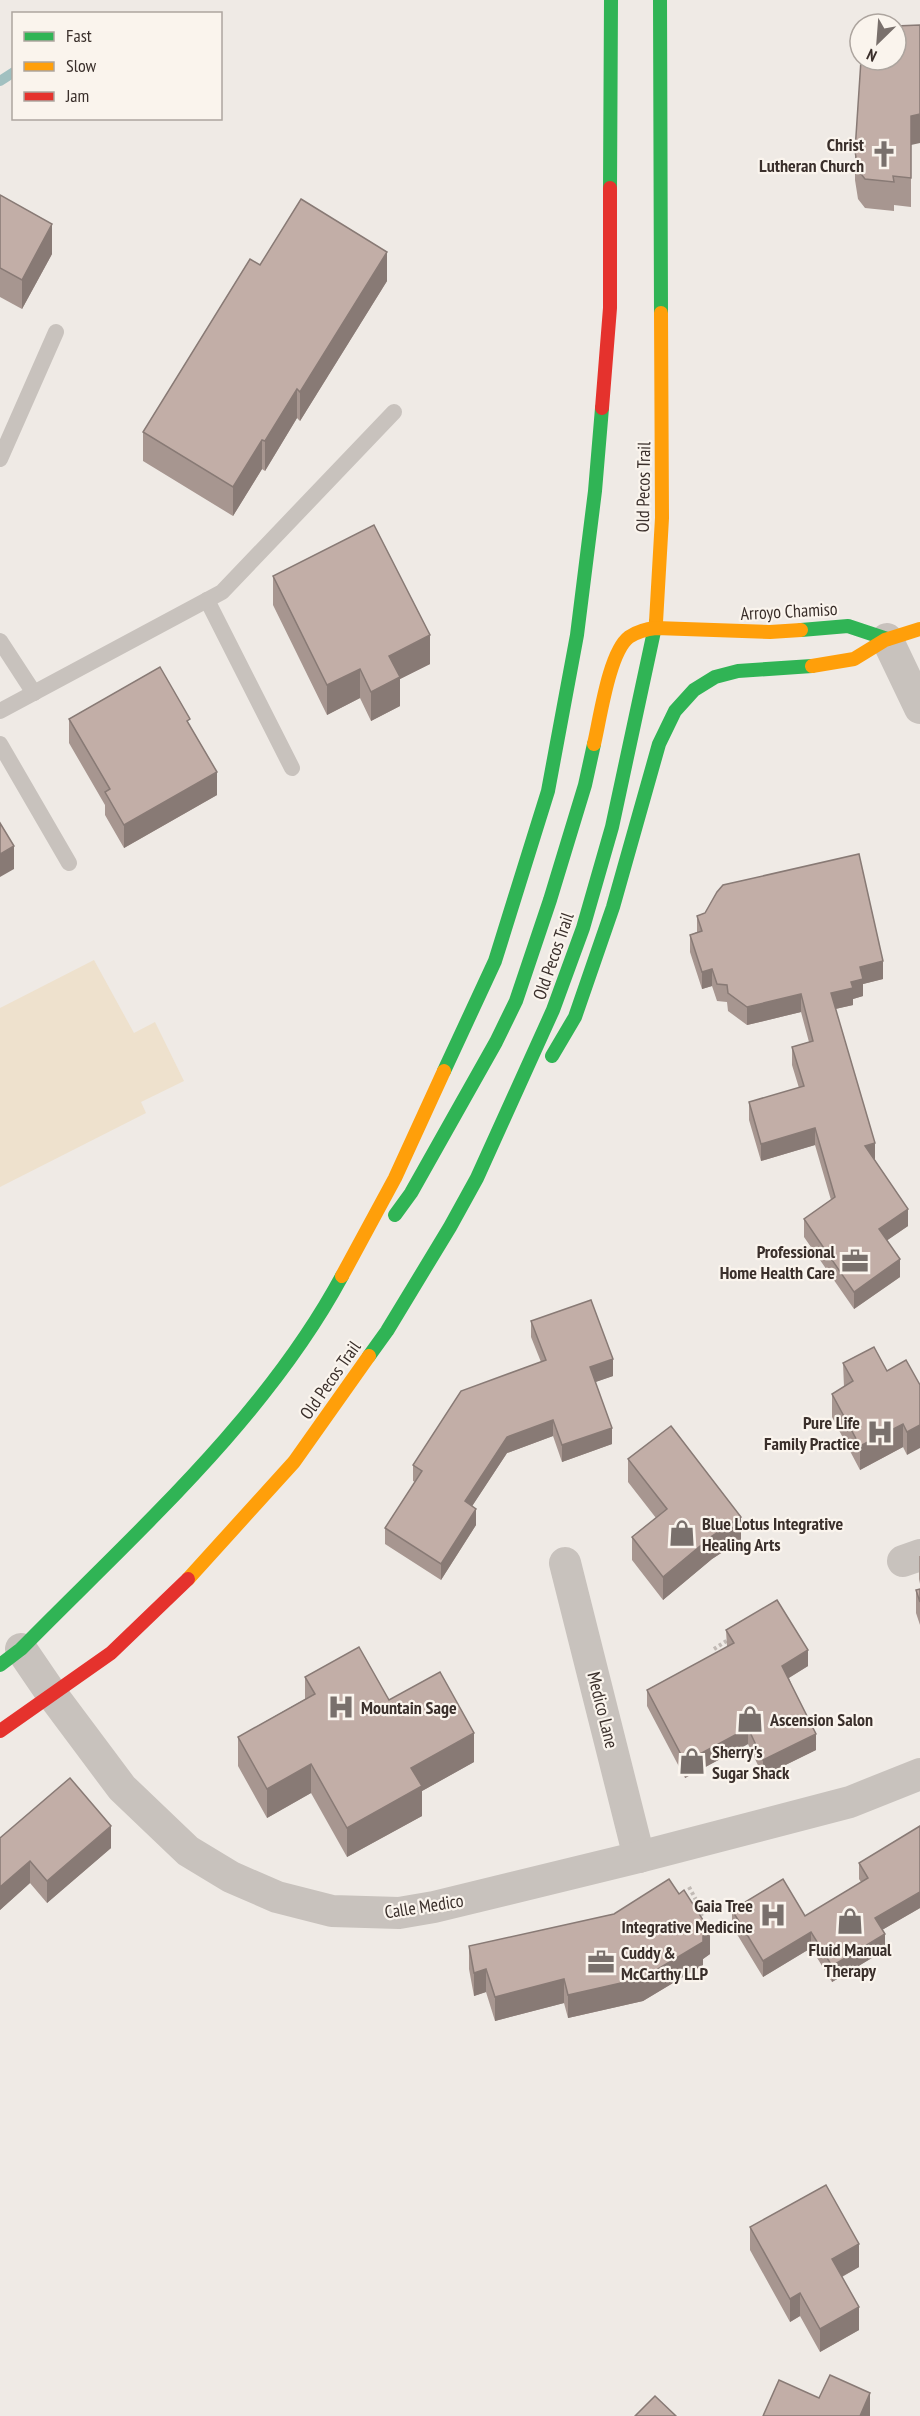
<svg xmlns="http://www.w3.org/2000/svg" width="920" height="2416" font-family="'PT Sans Narrow',sans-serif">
  <rect width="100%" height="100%" fill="#efeae5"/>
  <polygon fill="#eee1cd" points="94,960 134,1033 155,1022 184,1081 141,1102 146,1113 0,1187 0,1008"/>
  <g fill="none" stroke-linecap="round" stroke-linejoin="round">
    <polyline stroke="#a1c0c0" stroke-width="10" points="0,81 14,72"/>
    <g stroke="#c1bab5" stroke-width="4" stroke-dasharray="3 3" stroke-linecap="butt">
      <polyline points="714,1649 731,1638"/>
      <polyline points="689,1887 703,1913 696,1918"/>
    </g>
    <g stroke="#c8c2bd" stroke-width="16">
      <polyline points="0,459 56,332"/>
      <polyline points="207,600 292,768"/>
      <polyline points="0,641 34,693"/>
      <polyline points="0,711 222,592 394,412"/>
      <polyline points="0,744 69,863"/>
    </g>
    <g stroke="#c8c2bd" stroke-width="32">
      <polyline points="887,639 920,708"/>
      <polyline points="903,1561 920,1555"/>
      <polyline points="565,1563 639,1857"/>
      <polyline points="21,1649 51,1693 122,1788 188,1851 231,1877 277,1897 332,1911 399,1913 434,1907 639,1857 850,1802 920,1774"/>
    </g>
    <g stroke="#30b455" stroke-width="14">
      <polyline points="660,0 661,313"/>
      <polyline points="610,188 611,0"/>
      <polyline points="801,630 848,626 887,639"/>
      <polyline points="552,1056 575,1017 613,907 659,744 675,711 694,690 715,677 738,671 812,666"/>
      <polyline points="444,1071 495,961 548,791 577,635 595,491 602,408"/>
      <polyline points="395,1215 411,1193 496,1042 516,1001 550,900 585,785 594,744"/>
      <polyline points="369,1356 387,1331 450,1227 477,1178 553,1010 583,928 612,827 656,622"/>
      <path d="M 0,1665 L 21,1649 C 134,1534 265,1419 342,1276"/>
    </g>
    <g stroke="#ff9f0a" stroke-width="14">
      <polyline points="656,622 662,518 661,313"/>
      <polyline points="812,666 854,659 885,640 920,629"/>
      <path d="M 594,744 C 600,719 609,652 629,637 C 638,631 646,629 656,628 L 770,632 L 801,630"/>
      <polyline points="342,1276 395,1178 444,1071"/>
      <polyline points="188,1579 294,1462 369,1356"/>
    </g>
    <g stroke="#e5322d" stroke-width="14">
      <polyline points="602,408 610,308 610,188"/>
      <polyline points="0,1731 111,1653 188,1579"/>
    </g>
  </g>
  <g fill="#a79690">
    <polygon points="911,145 911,207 894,205 894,211 865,208 858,199 855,180 855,151"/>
    <polygon points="0,195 52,254 22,309 0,297"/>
    <polygon points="260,265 387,281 300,421 297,418 265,471 262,469 233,516 143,461 143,432"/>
    <polygon points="273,576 430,664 400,679 400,706 371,721 360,698 327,715 273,605"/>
    <polygon points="69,719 190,726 217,795 124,848 105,815 105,805 69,743"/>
    <polygon points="697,916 883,979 863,984 863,996 853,999 853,1005 835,1009 875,1160 908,1226 887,1240 900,1277 854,1309 804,1237 804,1219 831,1200 815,1145 761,1161 749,1120 749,1102 799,1088 792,1065 792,1047 809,1042 801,1012 747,1025 728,1011 727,1002 717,1001 712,986 702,989 690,952 690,935 697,932"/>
    <polygon points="531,1321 613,1376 595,1382 612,1444 562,1462 553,1436 507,1453 472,1506 476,1525 441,1580 385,1544 385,1528 415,1482 413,1481 413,1465 541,1362 531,1337"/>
    <polygon points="843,1363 920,1385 907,1455 903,1447 860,1470 832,1417 832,1394 844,1387"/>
    <polygon points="628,1459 741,1540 712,1559 663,1600 632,1560 632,1537 656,1518 628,1482"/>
    <polygon points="919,1556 920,1556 920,1584 919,1579"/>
    <polygon points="920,1589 920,1625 916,1613 916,1590"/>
    <polygon points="726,1630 808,1666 789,1678 816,1750 763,1776 748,1744 685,1778 647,1706 647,1690 727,1647"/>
    <polygon points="305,1677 389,1700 474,1762 422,1791 422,1816 347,1857 311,1793 267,1818 238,1766 238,1737 305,1699"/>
    <polygon points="0,1838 111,1848 47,1903 30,1883 0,1910"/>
    <polygon points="859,1863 920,1908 882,1930 885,1950 832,1982 811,1948 763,1977 732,1926 732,1910 805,1916 861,1882 859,1879"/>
    <polygon points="469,1946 710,1954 703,1959 703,1965 643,2001 568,2018 564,2003 495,2021 486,1992 474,1996 469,1969"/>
    <polygon points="750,2227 859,2267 842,2277 859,2330 820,2352 800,2316 790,2322 750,2250"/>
  </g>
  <g fill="#887a75">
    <polygon points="920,114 920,143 911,145 911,207 911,116"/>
    <polygon points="52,224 52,254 22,309 22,280"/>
    <polygon points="387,252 387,281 300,421 300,392"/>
    <polygon points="297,389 297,418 265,471 265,441"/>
    <polygon points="262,440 262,469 233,516 233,487"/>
    <polygon points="430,635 430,664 400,679 400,706 371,721 371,692 389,656"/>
    <polygon points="360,669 360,698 327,715 327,685"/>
    <polygon points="217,772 217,795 124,848 124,825"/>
    <polygon points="14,846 14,869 0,877 0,854"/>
    <polygon points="883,961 883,979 863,984 863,996 853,999 853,1005 831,1010 831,993 860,967"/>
    <polygon points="712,969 712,986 702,989 702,972"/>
    <polygon points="801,994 801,1012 747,1025 747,1007"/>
    <polygon points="815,1128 815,1145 761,1161 761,1144"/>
    <polygon points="875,1143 875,1160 865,1146"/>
    <polygon points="908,1209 908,1226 879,1246 879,1229"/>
    <polygon points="900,1259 900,1277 854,1309 854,1292"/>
    <polygon points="613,1359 613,1376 590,1384 590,1367"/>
    <polygon points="553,1420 553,1436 507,1453 465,1517 465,1501 507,1437"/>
    <polygon points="903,1424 903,1447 860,1470 860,1446"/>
    <polygon points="920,1425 920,1448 907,1455 907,1432"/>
    <polygon points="612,1428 612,1444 562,1462 562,1445"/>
    <polygon points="476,1509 476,1525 441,1580 441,1564"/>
    <polygon points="741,1517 741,1540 712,1559 663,1600 663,1577 712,1536"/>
    <polygon points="808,1650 808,1666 782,1682 782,1666"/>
    <polygon points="748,1728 748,1744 685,1778 685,1762"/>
    <polygon points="474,1733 474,1762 422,1791 422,1816 347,1857 347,1828 411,1768"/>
    <polygon points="816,1734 816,1750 763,1776 763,1760"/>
    <polygon points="311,1764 311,1793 267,1818 267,1789"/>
    <polygon points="111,1826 111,1848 47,1903 47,1881"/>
    <polygon points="30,1861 30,1883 0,1910 0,1887"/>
    <polygon points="920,1892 920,1908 875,1934 875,1918"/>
    <polygon points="710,1931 710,1954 703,1959 703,1965 643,2001 568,2018 568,1995 703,1936"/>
    <polygon points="811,1932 811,1948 763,1977 763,1961"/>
    <polygon points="885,1934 885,1950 832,1982 832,1966"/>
    <polygon points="486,1969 486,1992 474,1996 474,1973"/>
    <polygon points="564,1979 564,2003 495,2021 495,1997"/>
    <polygon points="859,2244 859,2267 832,2282 832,2259"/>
    <polygon points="800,2293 800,2316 790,2322 790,2299"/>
    <polygon points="859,2307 859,2330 820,2352 820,2329"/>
    <polygon points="870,2393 870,2416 860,2416"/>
  </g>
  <g fill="#c2aea7" stroke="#887a75" stroke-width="1.5">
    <polygon points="920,25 920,114 911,116 911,178 893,176 894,182 865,179 858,170 855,151 861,60 896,60 896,26"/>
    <polygon points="0,195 52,224 22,280 0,268"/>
    <polygon points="301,199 387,252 300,392 297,389 265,441 262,440 233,487 143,432 250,259 260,265"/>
    <polygon points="374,525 430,635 389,656 400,677 371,692 360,669 327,685 273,576"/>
    <polygon points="160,667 190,719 187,721 217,772 124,825 105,792 110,789 69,719"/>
    <polygon points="0,823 14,846 0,854"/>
    <polygon points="859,854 883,961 860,967 863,979 851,982 853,988 831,993 875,1143 865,1146 908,1209 879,1229 900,1259 854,1292 804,1219 835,1197 815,1128 761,1144 749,1102 804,1086 792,1047 813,1041 801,994 747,1007 728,993 727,985 717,984 712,969 702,972 690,935 702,931 697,916 705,913 717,892 723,885"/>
    <polygon points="591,1300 613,1359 590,1367 612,1428 562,1445 553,1420 507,1437 465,1501 476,1509 441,1564 385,1528 422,1471 413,1465 461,1391 546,1360 531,1321"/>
    <polygon points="874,1347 887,1371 906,1360 920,1385 920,1425 907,1432 903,1424 860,1446 832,1394 853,1381 843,1363"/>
    <polygon points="671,1426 741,1517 712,1536 663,1577 632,1537 667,1509 628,1459"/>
    <polygon points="920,1589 920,1602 916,1590"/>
    <polygon points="777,1600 808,1650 782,1666 816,1734 763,1760 748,1728 685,1762 647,1690 734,1643 726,1630"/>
    <polygon points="359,1647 389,1700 440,1672 474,1733 411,1768 422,1786 347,1828 311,1764 267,1789 238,1737 315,1694 305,1677"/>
    <polygon points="70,1778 111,1826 47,1881 30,1861 0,1887 0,1838"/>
    <polygon points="920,1826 920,1892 875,1918 885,1934 832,1966 811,1932 763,1961 732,1910 783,1879 805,1916 868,1878 859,1863"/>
    <polygon points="669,1879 679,1894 684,1890 710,1931 703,1936 703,1942 643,1978 568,1995 564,1979 495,1997 486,1969 474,1973 469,1946 614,1914"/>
    <polygon points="826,2185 859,2244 832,2259 859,2307 820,2329 800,2293 790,2299 750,2227"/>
    <polygon points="830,2375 870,2393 860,2416 763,2416 779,2380 819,2398"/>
    <polygon points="655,2396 676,2416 635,2416"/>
  </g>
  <defs>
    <symbol id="church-bare" viewBox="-9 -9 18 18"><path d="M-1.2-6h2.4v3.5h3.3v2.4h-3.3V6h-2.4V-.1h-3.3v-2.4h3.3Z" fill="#79706c" stroke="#faf4ed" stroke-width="2.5" paint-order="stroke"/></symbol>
    <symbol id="office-bare" viewBox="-9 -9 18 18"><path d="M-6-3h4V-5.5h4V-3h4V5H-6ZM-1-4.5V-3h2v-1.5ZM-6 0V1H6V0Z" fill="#79706c" stroke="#faf4ed" stroke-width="2.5" paint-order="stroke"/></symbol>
    <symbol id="hospital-bare" viewBox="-9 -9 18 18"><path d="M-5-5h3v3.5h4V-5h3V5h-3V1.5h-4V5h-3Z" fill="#79706c" stroke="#faf4ed" stroke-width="2.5" paint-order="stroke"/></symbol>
    <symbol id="shop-bare" viewBox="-9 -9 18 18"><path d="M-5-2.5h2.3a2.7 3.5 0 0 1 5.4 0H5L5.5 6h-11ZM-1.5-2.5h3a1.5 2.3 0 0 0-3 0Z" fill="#79706c" stroke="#faf4ed" stroke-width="2.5" paint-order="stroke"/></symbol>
  </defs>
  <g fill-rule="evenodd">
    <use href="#church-bare" x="865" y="135" width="38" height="38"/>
    <use href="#office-bare" x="836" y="1242" width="38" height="38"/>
    <use href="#hospital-bare" x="861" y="1413" width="38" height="38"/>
    <use href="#shop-bare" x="663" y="1514" width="38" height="38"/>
    <use href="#hospital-bare" x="322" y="1688" width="38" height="38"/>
    <use href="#shop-bare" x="731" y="1700" width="38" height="38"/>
    <use href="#shop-bare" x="673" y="1742" width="38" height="38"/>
    <use href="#hospital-bare" x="754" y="1896" width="38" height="38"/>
    <use href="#shop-bare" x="831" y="1902" width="38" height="38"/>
    <use href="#office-bare" x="582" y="1943" width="38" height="38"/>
  </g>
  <g text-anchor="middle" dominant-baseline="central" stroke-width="4.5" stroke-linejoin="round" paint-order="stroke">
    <g font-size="18" font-weight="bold" fill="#3a2f2b" stroke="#faf4ed" text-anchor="start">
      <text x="864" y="144" text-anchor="end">Christ<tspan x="864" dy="21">Lutheran Church</tspan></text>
      <text x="835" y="1251" text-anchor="end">Professional<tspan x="835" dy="21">Home Health Care</tspan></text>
      <text x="860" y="1422" text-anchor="end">Pure Life<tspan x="860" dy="21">Family Practice</tspan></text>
      <text x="702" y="1523">Blue Lotus Integrative<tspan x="702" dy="21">Healing Arts</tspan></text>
      <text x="361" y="1707">Mountain Sage</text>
      <text x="770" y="1719">Ascension Salon</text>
      <text x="712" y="1751">Sherry's<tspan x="712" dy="21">Sugar Shack</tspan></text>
      <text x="753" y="1905" text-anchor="end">Gaia Tree<tspan x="753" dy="21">Integrative Medicine</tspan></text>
      <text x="850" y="1949" text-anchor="middle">Fluid Manual<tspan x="850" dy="21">Therapy</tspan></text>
      <text x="621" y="1952">Cuddy &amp;<tspan x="621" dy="21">McCarthy LLP</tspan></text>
    </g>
    <g font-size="18" fill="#3a2f2b" stroke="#faf4ed">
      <text transform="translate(643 487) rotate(-89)">Old Pecos Trail</text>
      <text transform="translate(789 611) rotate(-3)">Arroyo Chamiso</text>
      <text transform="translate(553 956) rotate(-71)">Old Pecos Trail</text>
      <text transform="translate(330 1380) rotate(-55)">Old Pecos Trail</text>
      <text transform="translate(603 1710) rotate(76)">Medico Lane</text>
      <text transform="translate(424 1906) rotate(-9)">Calle Medico</text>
    </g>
  </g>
  <rect x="12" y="12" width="210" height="108" fill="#faf4ed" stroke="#ada59f" stroke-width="1.5"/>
  <rect x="24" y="32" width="30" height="9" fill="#30b455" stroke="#ada59f" stroke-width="1.5"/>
  <text x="66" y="42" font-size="18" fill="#3a2f2b">Fast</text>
  <rect x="24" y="62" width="30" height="9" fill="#ff9f0a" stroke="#ada59f" stroke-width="1.5"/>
  <text x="66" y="72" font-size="18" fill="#3a2f2b">Slow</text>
  <rect x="24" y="92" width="30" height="9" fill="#e5322d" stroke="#ada59f" stroke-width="1.5"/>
  <text x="66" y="102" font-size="18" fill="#3a2f2b">Jam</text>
  <g transform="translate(878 42) rotate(205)"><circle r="28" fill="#faf4ed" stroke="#ada59f" stroke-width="1.5"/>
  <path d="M0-4.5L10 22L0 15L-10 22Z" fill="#79706c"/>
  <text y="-9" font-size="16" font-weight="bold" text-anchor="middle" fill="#3a2f2b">N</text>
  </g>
</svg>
